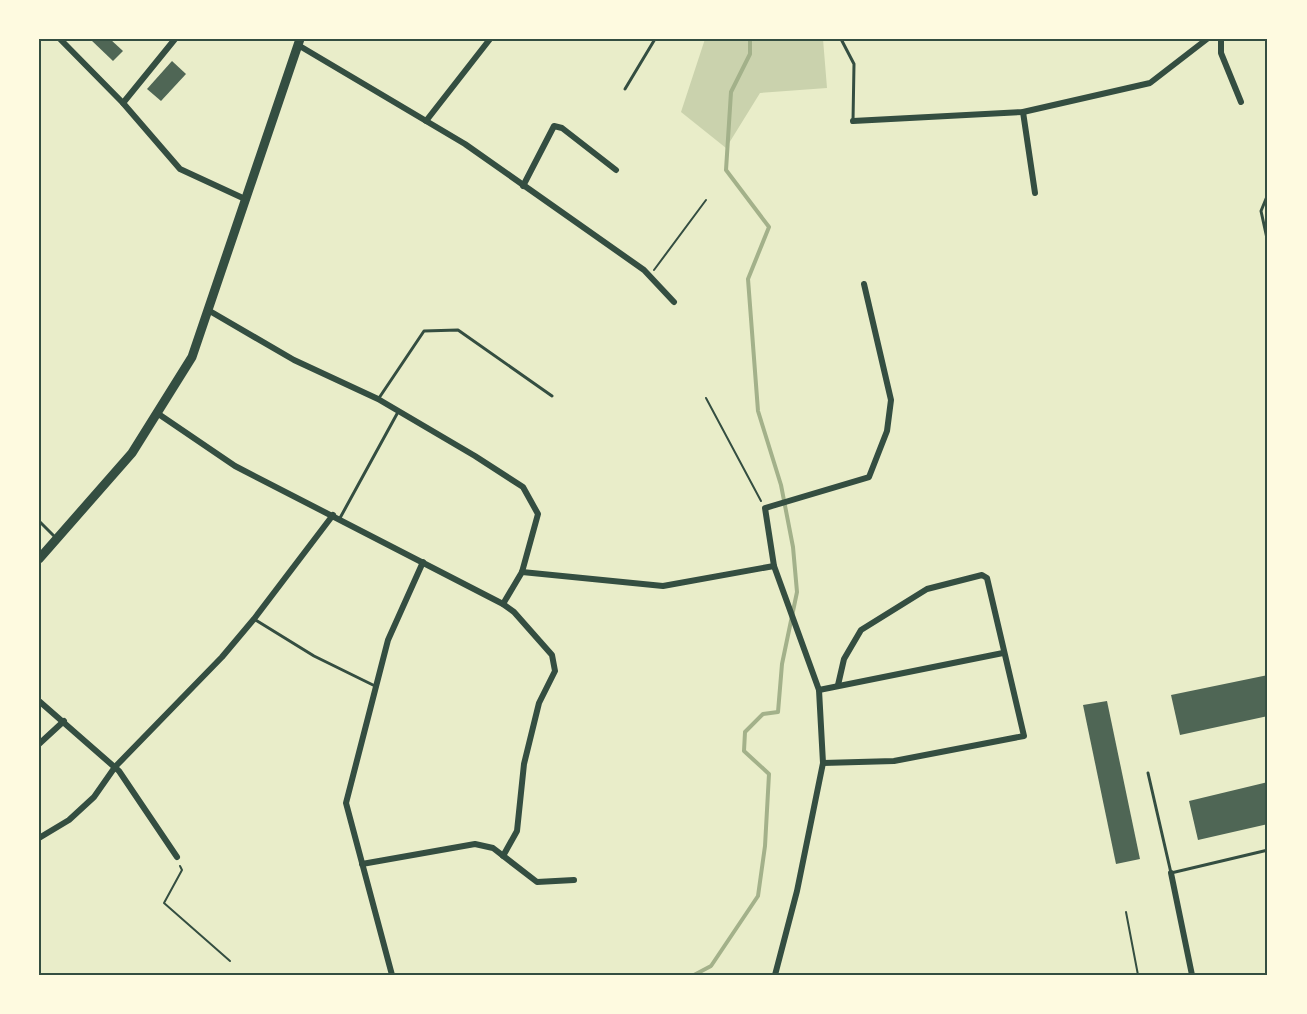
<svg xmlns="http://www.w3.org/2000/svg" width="1307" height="1014" font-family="'DM Sans',sans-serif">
  <rect width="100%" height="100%" fill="#e9edc9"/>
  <polygon fill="#cad2ad" points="705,39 823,39 827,88 760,93 726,148 681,112"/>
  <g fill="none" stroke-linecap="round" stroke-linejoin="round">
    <polyline stroke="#a3b18a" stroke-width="4" points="694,975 711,966 758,896 765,846 769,774 744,751 745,732 763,714 778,712 782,664 797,592 793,547 781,485 758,411 748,279 769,227 726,170 731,92 750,54 750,39"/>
  </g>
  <g fill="#4f6655">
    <polygon points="90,39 110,39 123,51 113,61"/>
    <polygon points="172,61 186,74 161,101 147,89"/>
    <polygon points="1268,675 1268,716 1180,735 1171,695"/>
    <polygon points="1107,701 1140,859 1116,864 1083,705"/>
    <polygon points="1268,782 1268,824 1198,840 1189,801"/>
  </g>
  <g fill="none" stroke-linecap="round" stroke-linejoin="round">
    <g stroke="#344e41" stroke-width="2">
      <polyline points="654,270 706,200"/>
      <polyline points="706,398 761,501"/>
      <polyline points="180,866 182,870 164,903 230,961"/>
      <polyline points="1126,912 1138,975"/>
    </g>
    <g stroke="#344e41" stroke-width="3">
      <polyline points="841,39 854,64 853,121"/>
      <polyline points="625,89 655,39"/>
      <polyline points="1268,194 1261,211 1268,243"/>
      <polyline points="379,398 424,331 458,330 552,396"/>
      <polyline points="340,518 398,412"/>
      <polyline points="39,521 55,537"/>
      <polyline points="254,619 314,656 375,686"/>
      <polyline points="1148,773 1171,873 1268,850"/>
    </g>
    <g stroke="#344e41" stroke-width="6">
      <polyline points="60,39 123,103 180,169 245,199"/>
      <polyline points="1221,39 1221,53 1241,102"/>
      <polyline points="298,45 465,144 644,270 674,302"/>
      <polyline points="123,103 175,39"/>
      <polyline points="1023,112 1035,193"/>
      <polyline points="426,121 490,39"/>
      <polyline points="853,121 1023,112 1150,83 1207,39"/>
      <polyline points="523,186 554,126 562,128 616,170"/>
      <polyline points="208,310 294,360 378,399 475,456 523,487 538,514 522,572 503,604"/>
      <polyline points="157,413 235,466 503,604 514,612 552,655 555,671 539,703 524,764 517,831 503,856"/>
      <polyline points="522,572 663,586 774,566"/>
      <polyline points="819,690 774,566 765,508 869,477 887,431 891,400 864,284"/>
      <polyline points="39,701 119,771 177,857"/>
      <polyline points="39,744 64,721"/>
      <polyline points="823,763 894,761 1024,736 987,578 982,575 927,589 861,630 844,659 838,685"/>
      <polyline points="39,838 69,820 94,797 115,767 222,657 254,619 333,515"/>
      <polyline points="362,864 475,844 493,848 537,882 574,880"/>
      <polyline points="1171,873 1192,975"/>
      <polyline points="392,975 346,803 388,640 423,562"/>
      <polyline points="775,975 797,891 823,763 819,690 1003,653"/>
    </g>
    <polyline stroke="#344e41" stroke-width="9" points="39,559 132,453 192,357 300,39"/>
  </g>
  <rect width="1307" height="1014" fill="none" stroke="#fefae0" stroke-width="81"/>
  <rect x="40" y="40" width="1226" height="934" fill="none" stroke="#344e41" stroke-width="2"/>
</svg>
